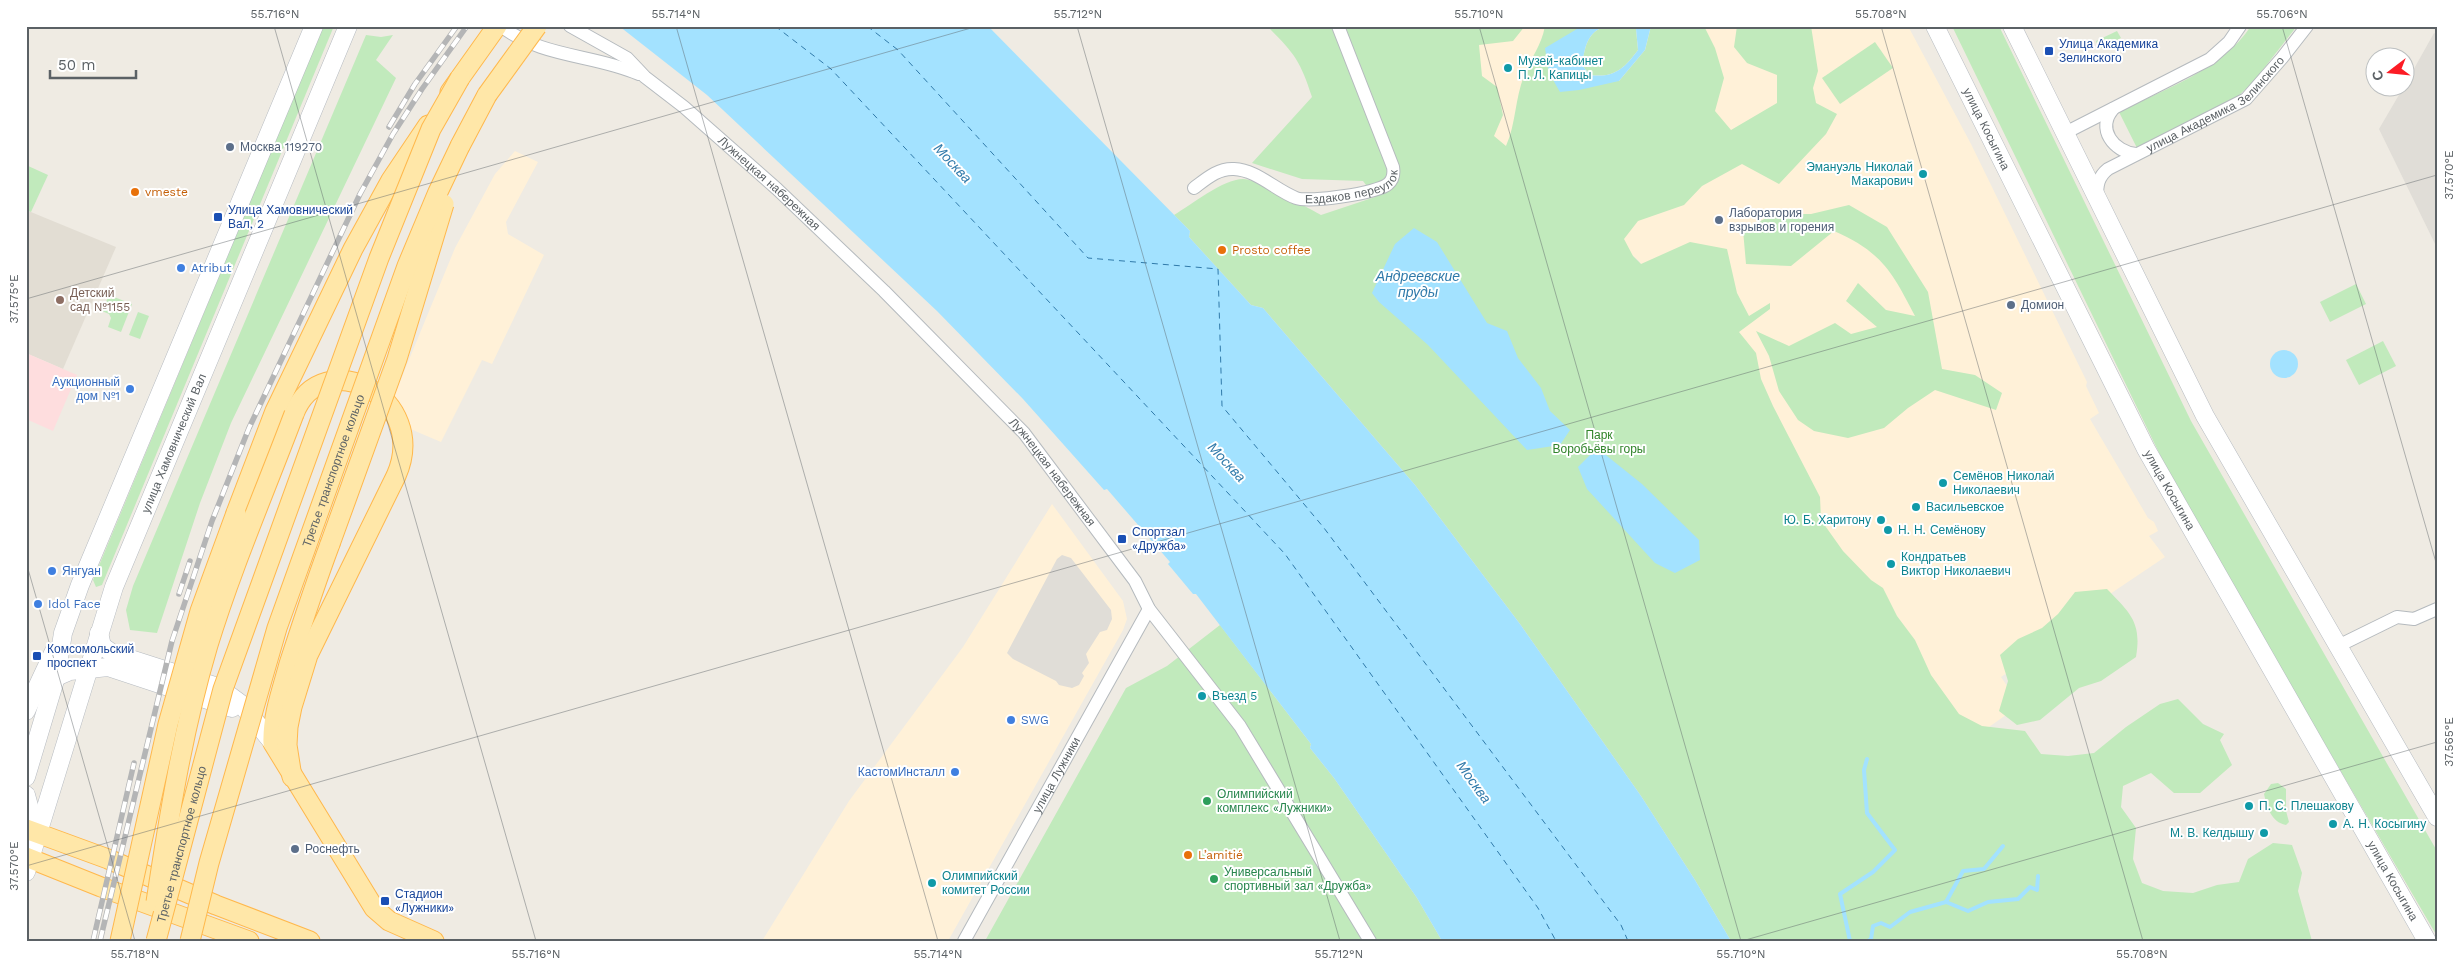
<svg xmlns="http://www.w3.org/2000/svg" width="2463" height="967" font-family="'Work Sans',sans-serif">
  <rect width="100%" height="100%" fill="#efebe3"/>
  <g fill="#fff1d8">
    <polygon points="1419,26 1908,26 1971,144 2087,382 2086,386 2099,413 2090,419 2148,518 2154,522 2158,531 2149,536 2165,557 2110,594 2074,628 2001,677 2020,705 1965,744 1639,261 1456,104"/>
    <polygon points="515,151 538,162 506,222 508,234 544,255 492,364 482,360 441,442 408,428 392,401 455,248 495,174"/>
    <polygon points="1052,504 1123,601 1127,619 1123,630 948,941 762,941 849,801 963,647"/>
  </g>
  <g fill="#e0ddd7">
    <polygon points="2434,33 2437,35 2437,248 2379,129 2403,88 2406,88 2406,83"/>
    <polygon points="1062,555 1071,558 1111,610 1112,619 1107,630 1100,632 1086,654 1089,663 1082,673 1084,676 1079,685 1072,688 1059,685 1056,681 1013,659 1007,653 1057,559"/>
  </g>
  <polygon fill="#e2ddd3" points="26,210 116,247 63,369 26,353"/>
  <polygon fill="#feddde" points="26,353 77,375 53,431 26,419"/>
  <g fill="#c1eabc">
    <polygon points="323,26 334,26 102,585 96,587 93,580"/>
    <path d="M 1267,26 L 1525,26 L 1513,41 L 1479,45 L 1482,76 L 1497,87 L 1503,115 L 1494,136 L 1506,146 C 1516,124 1515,98 1524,76 C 1531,57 1541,47 1545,26 L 1582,26 L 1549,73 L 1619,81 L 1645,50 L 1651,26 L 1704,26 L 1715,48 L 1724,78 L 1715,111 L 1731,130 L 1777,103 L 1777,75 L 1747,63 L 1734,47 L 1737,26 L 1811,26 L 1818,71 L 1813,88 L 1816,103 L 1837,114 L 1826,134 L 1779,184 L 1742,164 L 1702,186 L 1684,205 L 1638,221 L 1624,239 L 1633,256 L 1641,264 L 1690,242 L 1727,249 L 1737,293 L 1749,316 L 1770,303 L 1770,309 L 1739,332 L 1756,353 L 1761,379 L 1773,406 L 1820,497 L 1821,520 L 1843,551 L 1871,580 L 1883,588 L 1897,616 L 1915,640 L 1931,675 L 1959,714 L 1982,726 L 2025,731 L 2041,754 L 2068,756 L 2094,753 L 2126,727 L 2160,704 L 2178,699 L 2203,724 L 2224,734 L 2220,740 L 2232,765 L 2200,793 L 2174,793 L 2151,773 L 2123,786 L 2121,807 L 2136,828 L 2133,859 L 2142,883 L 2163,891 L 2193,893 L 2217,885 L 2239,882 L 2248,859 L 2273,843 L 2292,845 L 2302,873 L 2298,891 L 2312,941 L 1731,941 L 1695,880 L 1641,796 L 1520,624 L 1415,485 L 1263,308 L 1251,305 L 1189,237 L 1190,231 L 1174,215 C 1191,205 1223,179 1243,179 C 1262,180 1304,206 1321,215 L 1375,197 L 1363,181 L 1302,179 L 1252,163 L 1312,97 C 1300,60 1294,53 1267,26 Z"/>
    <path d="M 1606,26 L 1630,26 L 1636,29 L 1638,50 C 1624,69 1614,78 1590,75 L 1582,65 C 1585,47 1587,32 1606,26 Z"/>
    <polygon points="1952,26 1999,26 2191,421 2437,851 2437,936 2180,496"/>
    <path d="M 2251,26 L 2297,26 L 2254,81 L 2234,100 L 2137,148 L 2119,112 C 2164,89 2222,70 2251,26 Z"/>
    <polygon points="2117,31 2121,38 2099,49 2096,41"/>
    <polygon points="366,35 381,37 393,35 376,60 396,78 231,423 200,503 157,633 130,630 126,610 133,586"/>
    <polygon points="1875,42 1893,68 1840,104 1822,78"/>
    <polygon points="26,165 48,175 31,212 26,210"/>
    <path d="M 1849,205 L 1887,227 L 1928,292 L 1942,369 L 1975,375 L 2002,393 L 1996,410 L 1935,390 L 1908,408 L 1884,428 L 1848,438 L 1814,431 L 1798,420 L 1779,391 L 1769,356 L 1756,331 L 1789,346 L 1835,323 L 1851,334 L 1877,327 L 1846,301 L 1858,283 L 1886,310 L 1915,316 C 1892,272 1882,252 1834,231 L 1791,266 L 1746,264 L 1743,230 L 1774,214 L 1811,214 Z"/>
    <polygon points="2356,284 2366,304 2330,322 2320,302"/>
    <polygon points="109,295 132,304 121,332 108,327 111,318 109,314 102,311"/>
    <polygon points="138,312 149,316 140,339 129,335"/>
    <polygon points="2383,341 2396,366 2359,385 2346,360"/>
    <path d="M 2107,589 C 2130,613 2142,622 2136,657 L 2101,681 L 2079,688 L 2040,720 L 2017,725 L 1999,711 L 2008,681 L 2000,655 L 2018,639 L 2042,628 L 2058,614 L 2075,592 Z"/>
    <polygon points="1220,625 1311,744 1310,748 1334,778 1417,898 1442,941 985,941 1126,688 1167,666"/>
    <path d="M 2278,783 L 2286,789 L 2286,811 L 2289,822 L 2286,825 C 2271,822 2267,807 2264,794 L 2271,784 Z"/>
  </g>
  <g fill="#a3e2ff">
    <polygon points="619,26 988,26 1190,231 1189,237 1251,305 1263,308 1415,485 1520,624 1641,796 1695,880 1731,941 1442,941 1417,898 1334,778 1310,748 1311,744 1196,594 1193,594 1168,564 1170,562 1107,489 1104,490 1023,399 937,311 707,95"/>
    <path d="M 1582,26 L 1606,26 C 1587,32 1585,47 1582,65 L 1590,75 C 1614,78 1624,69 1638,50 L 1636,29 L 1630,26 L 1651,26 L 1645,50 L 1619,81 L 1579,90 L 1560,92 L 1549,73 L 1545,48 Z"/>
    <polygon points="1414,228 1437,242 1487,323 1507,331 1518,358 1541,388 1550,411 1570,430 1560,445 1527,450 1428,345 1379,302 1372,293 1395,244"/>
    <circle cx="2284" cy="364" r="14"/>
    <polygon points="1597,448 1642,484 1699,540 1700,560 1675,573 1655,563 1587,489 1578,467"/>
  </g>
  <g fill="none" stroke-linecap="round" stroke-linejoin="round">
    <g stroke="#a3e2ff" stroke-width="4">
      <polyline points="1946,902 1968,911 1988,902 2018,899 2030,887 2037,890 2038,876"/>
      <polyline points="1850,941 1840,894 1873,872 1895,850 1867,813 1864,770 1867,759"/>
      <polyline points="1868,941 1871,939 1873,926 1881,923 1890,927 1910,912 1946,902 1963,871 1984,869 2003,846"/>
    </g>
    <g stroke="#307aaa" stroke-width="1" stroke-dasharray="6 5" stroke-linecap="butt">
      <polyline points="775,26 831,69 1285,554 1538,908 1556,941"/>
      <polyline points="867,26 898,50 1088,258 1218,269 1222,406 1324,528 1621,925 1628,941"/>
    </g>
    <defs>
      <g id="street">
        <path d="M 501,26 C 542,58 593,54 639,74"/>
        <path id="s1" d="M 570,26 L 627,58 L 645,77 L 684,107 L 777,189 L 884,291 L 1024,433 L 1135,581 L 1149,609 L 1240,726 L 1370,941"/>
        <path d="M 2113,109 C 2096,129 2114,152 2136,154"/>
        <polyline points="2065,133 2210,59 2229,42 2240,26"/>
        <path id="s2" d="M 1194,188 C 1206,179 1218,168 1234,169 C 1257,170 1275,190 1296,198 C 1309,203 1378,193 1388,184 C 1394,179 1394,173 1393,167 L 1338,26"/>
        <path id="s3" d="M 2097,197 C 2097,185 2098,177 2108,169 L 2246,99 L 2282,58 L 2307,26"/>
        <polyline points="2338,646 2397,617 2414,619 2437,609"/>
        <path id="s4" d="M 964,941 L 1149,609"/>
      </g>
      <g id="secondary">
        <path id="s5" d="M 1935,26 L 2146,449 L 2427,941"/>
        <polyline points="2012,26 2205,416 2437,817"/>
        <polyline points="99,633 102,646 112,653 218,687 241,704 273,743"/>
        <polyline points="56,677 70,671 108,667 232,708"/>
        <polyline points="26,711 54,651"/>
        <polyline points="26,777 56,677 63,633 80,585 314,26"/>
        <polyline points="26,795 36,832"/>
        <path id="s6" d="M 26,872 L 114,587 L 348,26"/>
      </g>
      <g id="primary">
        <polyline points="450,92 497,26"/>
        <polyline points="460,146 487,95"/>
        <polyline points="236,513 275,411 353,249 391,180 428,125"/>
        <path d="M 330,544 C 315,584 302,624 289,664 C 282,690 272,717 273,743 L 374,908 L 389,921 L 434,941"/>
        <path d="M 292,777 L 287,745 L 288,727 L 292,707 L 308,655 L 396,476 C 431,397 322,342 294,414"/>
        <polyline points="26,829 108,859 216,905 310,941"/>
        <polyline points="26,857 101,887 249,941"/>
      </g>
    </defs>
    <use href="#street" stroke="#b5babe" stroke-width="14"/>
    <use href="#secondary" stroke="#b6bbc1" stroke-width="19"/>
    <use href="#primary" stroke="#ffb84c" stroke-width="21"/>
    <use href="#street" stroke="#fff" stroke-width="12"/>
    <use href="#secondary" stroke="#fff" stroke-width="18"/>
    <use href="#primary" stroke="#ffe7a8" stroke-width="19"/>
    <defs>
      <g id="rail">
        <polyline points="389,127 415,84 457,26"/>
        <polyline points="179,594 190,561"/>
        <polyline points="93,941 134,763"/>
        <polyline points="100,941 172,641 212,521 249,428 360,194 393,134 422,89 467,26"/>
      </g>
    </defs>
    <use href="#rail" stroke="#b4b5b6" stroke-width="5.5"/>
    <use href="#rail" stroke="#fff" stroke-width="4" stroke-dasharray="11" stroke-linecap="butt"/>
    <defs>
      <g id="primary-bridge">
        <polyline points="487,95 537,26"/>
        <polyline points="330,544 397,359 444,204"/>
        <path d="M 156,902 C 169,816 183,729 208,645 C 232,567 265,491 294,414"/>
        <polyline points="120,941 168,724 200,611 236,513"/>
        <path id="s7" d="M 156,941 L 223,689 L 379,258 L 431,129 L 460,78"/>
        <path id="s8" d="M 190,941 L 209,863 L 277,628 L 407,266 L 438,192 L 460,146"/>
      </g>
    </defs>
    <use href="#primary-bridge" stroke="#ffb84c" stroke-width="21" stroke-linecap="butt"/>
    <use href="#primary-bridge" stroke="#ffe7a8" stroke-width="19"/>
  </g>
  <path fill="none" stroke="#5b6165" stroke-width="1" stroke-opacity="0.45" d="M 274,26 L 536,941M 676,26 L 938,941M 1077,26 L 1340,941M 1479,26 L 1741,941M 1881,26 L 2143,941M 2282,26 L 2437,566M 26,299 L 978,26M 26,562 L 135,941M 26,866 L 2437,175M 1742,941 L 2437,742"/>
  <g fill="#1a4fb4" stroke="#fff" stroke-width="2">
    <rect x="2044" y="46" width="10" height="10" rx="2.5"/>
    <rect x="213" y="212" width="10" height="10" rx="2.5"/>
    <rect x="1117" y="534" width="10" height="10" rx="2.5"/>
    <rect x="32" y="651" width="10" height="10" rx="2.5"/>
    <rect x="380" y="896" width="10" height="10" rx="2.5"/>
  </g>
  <g fill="#0f9aa8" stroke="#fff" stroke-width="2">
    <circle cx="1508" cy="68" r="5"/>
    <circle cx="1923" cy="174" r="5"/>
    <circle cx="1943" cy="483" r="5"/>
    <circle cx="1916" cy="507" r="5"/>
    <circle cx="1881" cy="520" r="5"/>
    <circle cx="1888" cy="530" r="5"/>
    <circle cx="1891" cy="564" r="5"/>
    <circle cx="1202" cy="696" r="5"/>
    <circle cx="2249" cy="806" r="5"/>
    <circle cx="2333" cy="824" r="5"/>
    <circle cx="2264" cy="833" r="5"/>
    <circle cx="932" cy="883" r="5"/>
  </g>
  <g fill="#5c6f8a" stroke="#fff" stroke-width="2">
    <circle cx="230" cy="147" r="5"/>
    <circle cx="1719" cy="220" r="5"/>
    <circle cx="2011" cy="305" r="5"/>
    <circle cx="295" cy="849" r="5"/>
  </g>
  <g fill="#e8710a" stroke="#fff" stroke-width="2">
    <circle cx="135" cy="192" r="5"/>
    <circle cx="1222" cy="250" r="5"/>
    <circle cx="1188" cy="855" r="5"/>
  </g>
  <g fill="#3f7fe0" stroke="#fff" stroke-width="2">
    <circle cx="181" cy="268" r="5"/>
    <circle cx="130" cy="389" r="5"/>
    <circle cx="52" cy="571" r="5"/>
    <circle cx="38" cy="604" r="5"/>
    <circle cx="1011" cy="720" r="5"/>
    <circle cx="955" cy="772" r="5"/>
  </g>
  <circle fill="#8d6e63" stroke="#fff" stroke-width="2" cx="60" cy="300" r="5"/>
  <g fill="#2e9e5b" stroke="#fff" stroke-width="2">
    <circle cx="1207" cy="801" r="5"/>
    <circle cx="1214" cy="879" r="5"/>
  </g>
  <g text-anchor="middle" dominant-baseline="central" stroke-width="4" stroke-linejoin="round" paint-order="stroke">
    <g font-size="12" fill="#164399" stroke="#fff" text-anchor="start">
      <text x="2059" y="44">Улица Академика<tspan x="2059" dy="14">Зелинского</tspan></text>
      <text x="228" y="210">Улица Хамовнический<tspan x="228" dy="14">Вал, 2</tspan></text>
      <text x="1132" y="532">Спортзал<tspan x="1132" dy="14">«Дружба»</tspan></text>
      <text x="47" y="649">Комсомольский<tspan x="47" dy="14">проспект</tspan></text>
      <text x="395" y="894">Стадион<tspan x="395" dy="14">«Лужники»</tspan></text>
    </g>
    <g font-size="12" fill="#0d838f" stroke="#fff" text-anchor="start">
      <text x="1518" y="61">Музей-кабинет<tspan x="1518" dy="14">П. Л. Капицы</tspan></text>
      <text x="1913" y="167" text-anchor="end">Эмануэль Николай<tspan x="1913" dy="14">Макарович</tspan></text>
      <text x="1953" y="476">Семёнов Николай<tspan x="1953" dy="14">Николаевич</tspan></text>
      <text x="1926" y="507">Васильевское</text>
      <text x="1871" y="520" text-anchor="end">Ю. Б. Харитону</text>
      <text x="1898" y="530">Н. Н. Семёнову</text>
      <text x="1901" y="557">Кондратьев<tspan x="1901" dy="14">Виктор Николаевич</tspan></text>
      <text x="1212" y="696">Въезд 5</text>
      <text x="2259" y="806">П. С. Плешакову</text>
      <text x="2343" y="824">А. Н. Косыгину</text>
      <text x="2254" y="833" text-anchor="end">М. В. Келдышу</text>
      <text x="942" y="876">Олимпийский<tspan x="942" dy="14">комитет России</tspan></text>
    </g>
    <g font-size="12" fill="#5b6165" stroke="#fff">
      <text stroke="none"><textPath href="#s3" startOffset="158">улица Академика Зелинского</textPath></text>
      <text stroke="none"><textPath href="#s5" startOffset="115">улица Косыгина</textPath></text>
      <text stroke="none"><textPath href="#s2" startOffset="174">Ездаков переулок</textPath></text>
      <text stroke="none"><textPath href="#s1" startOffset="255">Лужнецкая набережная</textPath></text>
      <text stroke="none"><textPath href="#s6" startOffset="454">улица Хамовнический Вал</textPath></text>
      <text stroke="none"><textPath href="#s8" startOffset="492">Третье транспортное кольцо</textPath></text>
      <text stroke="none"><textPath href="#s1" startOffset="660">Лужнецкая набережная</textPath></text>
      <text stroke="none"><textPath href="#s5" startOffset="520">улица Косыгина</textPath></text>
      <text stroke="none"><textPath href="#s4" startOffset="190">улица Лужники</textPath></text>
      <text stroke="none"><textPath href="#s7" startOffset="100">Третье транспортное кольцо</textPath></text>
      <text stroke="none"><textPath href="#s5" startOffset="970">улица Косыгина</textPath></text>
    </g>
    <g font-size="12" fill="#4e5e75" stroke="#fff" text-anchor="start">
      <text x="240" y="147">Москва 119270</text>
      <text x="1729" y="213">Лаборатория<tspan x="1729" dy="14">взрывов и горения</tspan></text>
      <text x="2021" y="305">Домион</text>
      <text x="305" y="849">Роснефть</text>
    </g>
    <g font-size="12" fill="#c56008" stroke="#fff" text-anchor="start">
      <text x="145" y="192">vmeste</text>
      <text x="1232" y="250">Prosto coffee</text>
      <text x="1198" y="855">L’amitié</text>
    </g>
    <g font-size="12" fill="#366cbe" stroke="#fff" text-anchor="start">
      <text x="191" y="268">Atribut</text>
      <text x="120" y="382" text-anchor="end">Аукционный<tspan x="120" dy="14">дом №1</tspan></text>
      <text x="62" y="571">Янгуан</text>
      <text x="48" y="604">Idol Face</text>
      <text x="1021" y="720">SWG</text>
      <text x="945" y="772" text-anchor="end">КастомИнсталл</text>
    </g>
    <g font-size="12" fill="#785e54" stroke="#fff" text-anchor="start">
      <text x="70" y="293">Детский<tspan x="70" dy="14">сад №1155</tspan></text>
    </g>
    <g font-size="12" fill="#31842b" stroke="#fff">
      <text x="1599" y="435">Парк<tspan x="1599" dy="14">Воробьёвы горы</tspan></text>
    </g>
    <g font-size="12" fill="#27864d" stroke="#fff" text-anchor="start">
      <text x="1217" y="794">Олимпийский<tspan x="1217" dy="14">комплекс «Лужники»</tspan></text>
      <text x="1224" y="872">Универсальный<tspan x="1224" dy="14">спортивный зал «Дружба»</tspan></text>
    </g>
    <g font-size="14" font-style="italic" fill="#307aaa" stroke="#fff">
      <text transform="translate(953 163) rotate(47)">Москва</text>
      <text x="1418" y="276">Андреевские<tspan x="1418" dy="16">пруды</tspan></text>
      <text transform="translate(1227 462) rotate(47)">Москва</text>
      <text transform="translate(1474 782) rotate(54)">Москва</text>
    </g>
  </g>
  <rect width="2463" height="967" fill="none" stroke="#ffffff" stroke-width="55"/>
  <g transform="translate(2390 72) rotate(254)"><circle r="24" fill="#ffffff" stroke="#bdc0c1"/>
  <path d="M0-4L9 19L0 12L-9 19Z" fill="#fc1c25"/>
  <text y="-8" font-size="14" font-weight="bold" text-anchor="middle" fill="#5b6165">С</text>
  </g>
  <path d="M50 70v8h86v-8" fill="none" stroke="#5b6165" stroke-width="2.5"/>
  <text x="58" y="70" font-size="15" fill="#5b6165" stroke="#ffffff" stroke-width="4" paint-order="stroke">50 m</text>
  <rect x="28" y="28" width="2408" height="912" fill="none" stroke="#5b6165" stroke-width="2"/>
  <g font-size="12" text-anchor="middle" fill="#5b6165">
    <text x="275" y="18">55.716°N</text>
    <text x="676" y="18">55.714°N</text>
    <text x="1078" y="18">55.712°N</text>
    <text x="1479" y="18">55.710°N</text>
    <text x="1881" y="18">55.708°N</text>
    <text x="2282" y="18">55.706°N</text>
    <text transform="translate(2449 175) rotate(-90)" y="4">37.570°E</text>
    <text transform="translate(14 299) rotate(-90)" y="4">37.575°E</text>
    <text transform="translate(2449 742) rotate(-90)" y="4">37.565°E</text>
    <text transform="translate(14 866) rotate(-90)" y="4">37.570°E</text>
    <text x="135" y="958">55.718°N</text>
    <text x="536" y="958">55.716°N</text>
    <text x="938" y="958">55.714°N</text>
    <text x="1339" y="958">55.712°N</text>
    <text x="1741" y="958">55.710°N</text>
    <text x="2142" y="958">55.708°N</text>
  </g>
</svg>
